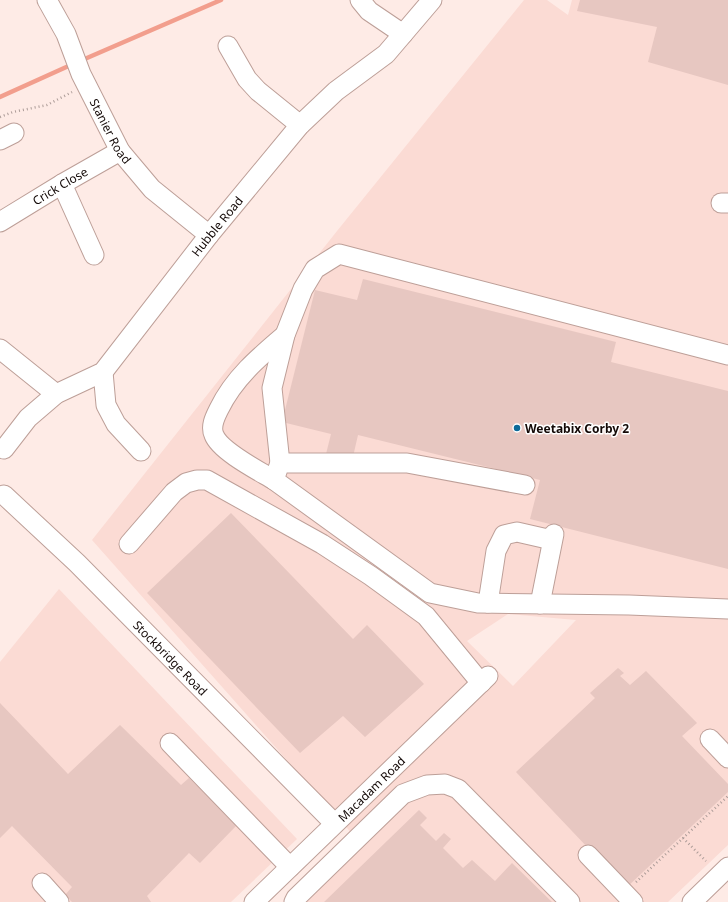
<svg xmlns="http://www.w3.org/2000/svg" width="728" height="902" font-family="'Noto Sans',sans-serif">
  <rect width="100%" height="100%" fill="#feebe6"/>
  <g fill="#fbdbd4" fill-rule="evenodd">
    <path d="M 524,0 L 547,0 L 568,15 L 572,0 L 728,0 L 728,845 L 668,902 L 286,902 L 355,837 L 92,540 L 337,231 ZM 508,614 L 576,620 L 513,686 L 467,641 Z"/>
    <polygon points="59,589 297,839 231,902 0,902 0,662"/>
  </g>
  <g fill="none" stroke-linecap="round" stroke-linejoin="round">
    <g stroke="#f29e8d" stroke-width="4.5">
      <polyline points="80,61 221,0"/>
      <polyline points="0,97 73,64"/>
    </g>
  </g>
  <g fill="#e7c7c1">
    <polygon points="580,0 728,0 728,85 648,62 657,27 577,11"/>
    <polygon points="363,279 616,342 611,362 728,391 728,569 530,519 540,480 358,435 352,461 326,454 331,434 282,422 315,290 357,300"/>
    <polygon points="231,513 353,639 367,625 424,684 365,737 343,716 300,753 147,593"/>
    <polygon points="618,668 624,673 620,676 630,685 646,671 697,723 682,736 728,784 728,792 626,888 516,772 595,698 590,693"/>
    <polygon points="0,703 68,774 120,725 181,785 189,778 236,826 200,863 189,853 147,896 151,902 72,902 65,895 72,887 12,826 0,838"/>
    <polygon points="419,810 427,818 420,825 436,841 444,833 451,839 443,848 463,868 472,860 495,881 512,863 552,902 324,902"/>
  </g>
  <g fill="none" stroke-linecap="round" stroke-linejoin="round">
    <defs>
      <g id="minor">
        <path id="s1" d="M 47,0 L 66,34 L 81,74 L 120,151 L 152,189 L 209,235"/>
        <polyline points="360,0 369,11 403,34"/>
        <polyline points="228,46 247,79 258,91 300,125"/>
        <polyline points="0,140 14,133"/>
        <polyline points="62,184 94,255"/>
        <polyline points="721,203 728,203"/>
        <path id="s2" d="M 0,222 L 62,184 L 120,151"/>
        <polyline points="0,349 56,394"/>
        <polyline points="103,372 106,405 116,424 141,451"/>
        <path id="s3" d="M 4,449 L 28,418 L 56,394 L 103,372 L 209,235 L 300,125 L 336,91 L 386,54 L 432,0"/>
        <polyline points="280,463 272,388 285,335 303,289 315,269 339,254 728,355"/>
        <path d="M 274,480 C 259,471 220,451 214,435 C 210,426 215,417 219,409 C 234,378 259,357 285,335"/>
        <polyline points="525,485 407,463 280,463 274,480 430,593 478,603 629,605 728,609"/>
        <path id="s4" d="M 4,495 L 77,563 L 334,823"/>
        <polyline points="129,544 174,492 186,483 197,480 207,480 322,544 371,576 426,616 481,683"/>
        <polyline points="488,603 496,551 504,535 517,532 552,540"/>
        <polyline points="540,604 554,534"/>
        <polyline points="710,739 728,758"/>
        <polyline points="170,743 290,867"/>
        <polyline points="588,855 633,902"/>
        <polyline points="42,883 59,902"/>
        <path id="s5" d="M 254,902 L 488,676"/>
        <polyline points="294,902 296,898 403,794 427,785 445,784 458,789 570,902"/>
        <polyline points="692,902 728,867"/>
      </g>
    </defs>
    <use href="#minor" stroke="#bd9f98" stroke-width="21"/>
    <g stroke="#ac9c98" stroke-width="2.5" stroke-dasharray="1 3" stroke-linecap="butt">
      <polyline points="0,117 13,112 47,105 72,92"/>
      <polyline points="683,838 706,861"/>
      <polyline points="636,882 728,796"/>
    </g>
    <use href="#minor" stroke="#fff" stroke-width="19"/>
  </g>
  <circle fill="#0c6a99" stroke="#fff" stroke-width="1.5" cx="517" cy="428" r="4"/>
  <g text-anchor="middle" dominant-baseline="central" stroke-width="3" stroke-linejoin="round" paint-order="stroke">
    <g font-size="12" fill="#130907" stroke="#fff">
      <text stroke="none"><textPath href="#s1" startOffset="146">Stanier Road</textPath></text>
      <text stroke="none"><textPath href="#s2" startOffset="70">Crick Close</textPath></text>
      <text stroke="none"><textPath href="#s3" startOffset="313">Hubble Road</textPath></text>
      <text stroke="none"><textPath href="#s4" startOffset="233">Stockbridge Road</textPath></text>
      <text stroke="none"><textPath href="#s5" startOffset="163">Macadam Road</textPath></text>
    </g>
    <g font-size="12" font-weight="bold" fill="#130907" stroke="#fff" text-anchor="start">
      <text x="525" y="428">Weetabix Corby 2</text>
    </g>
  </g>
</svg>
